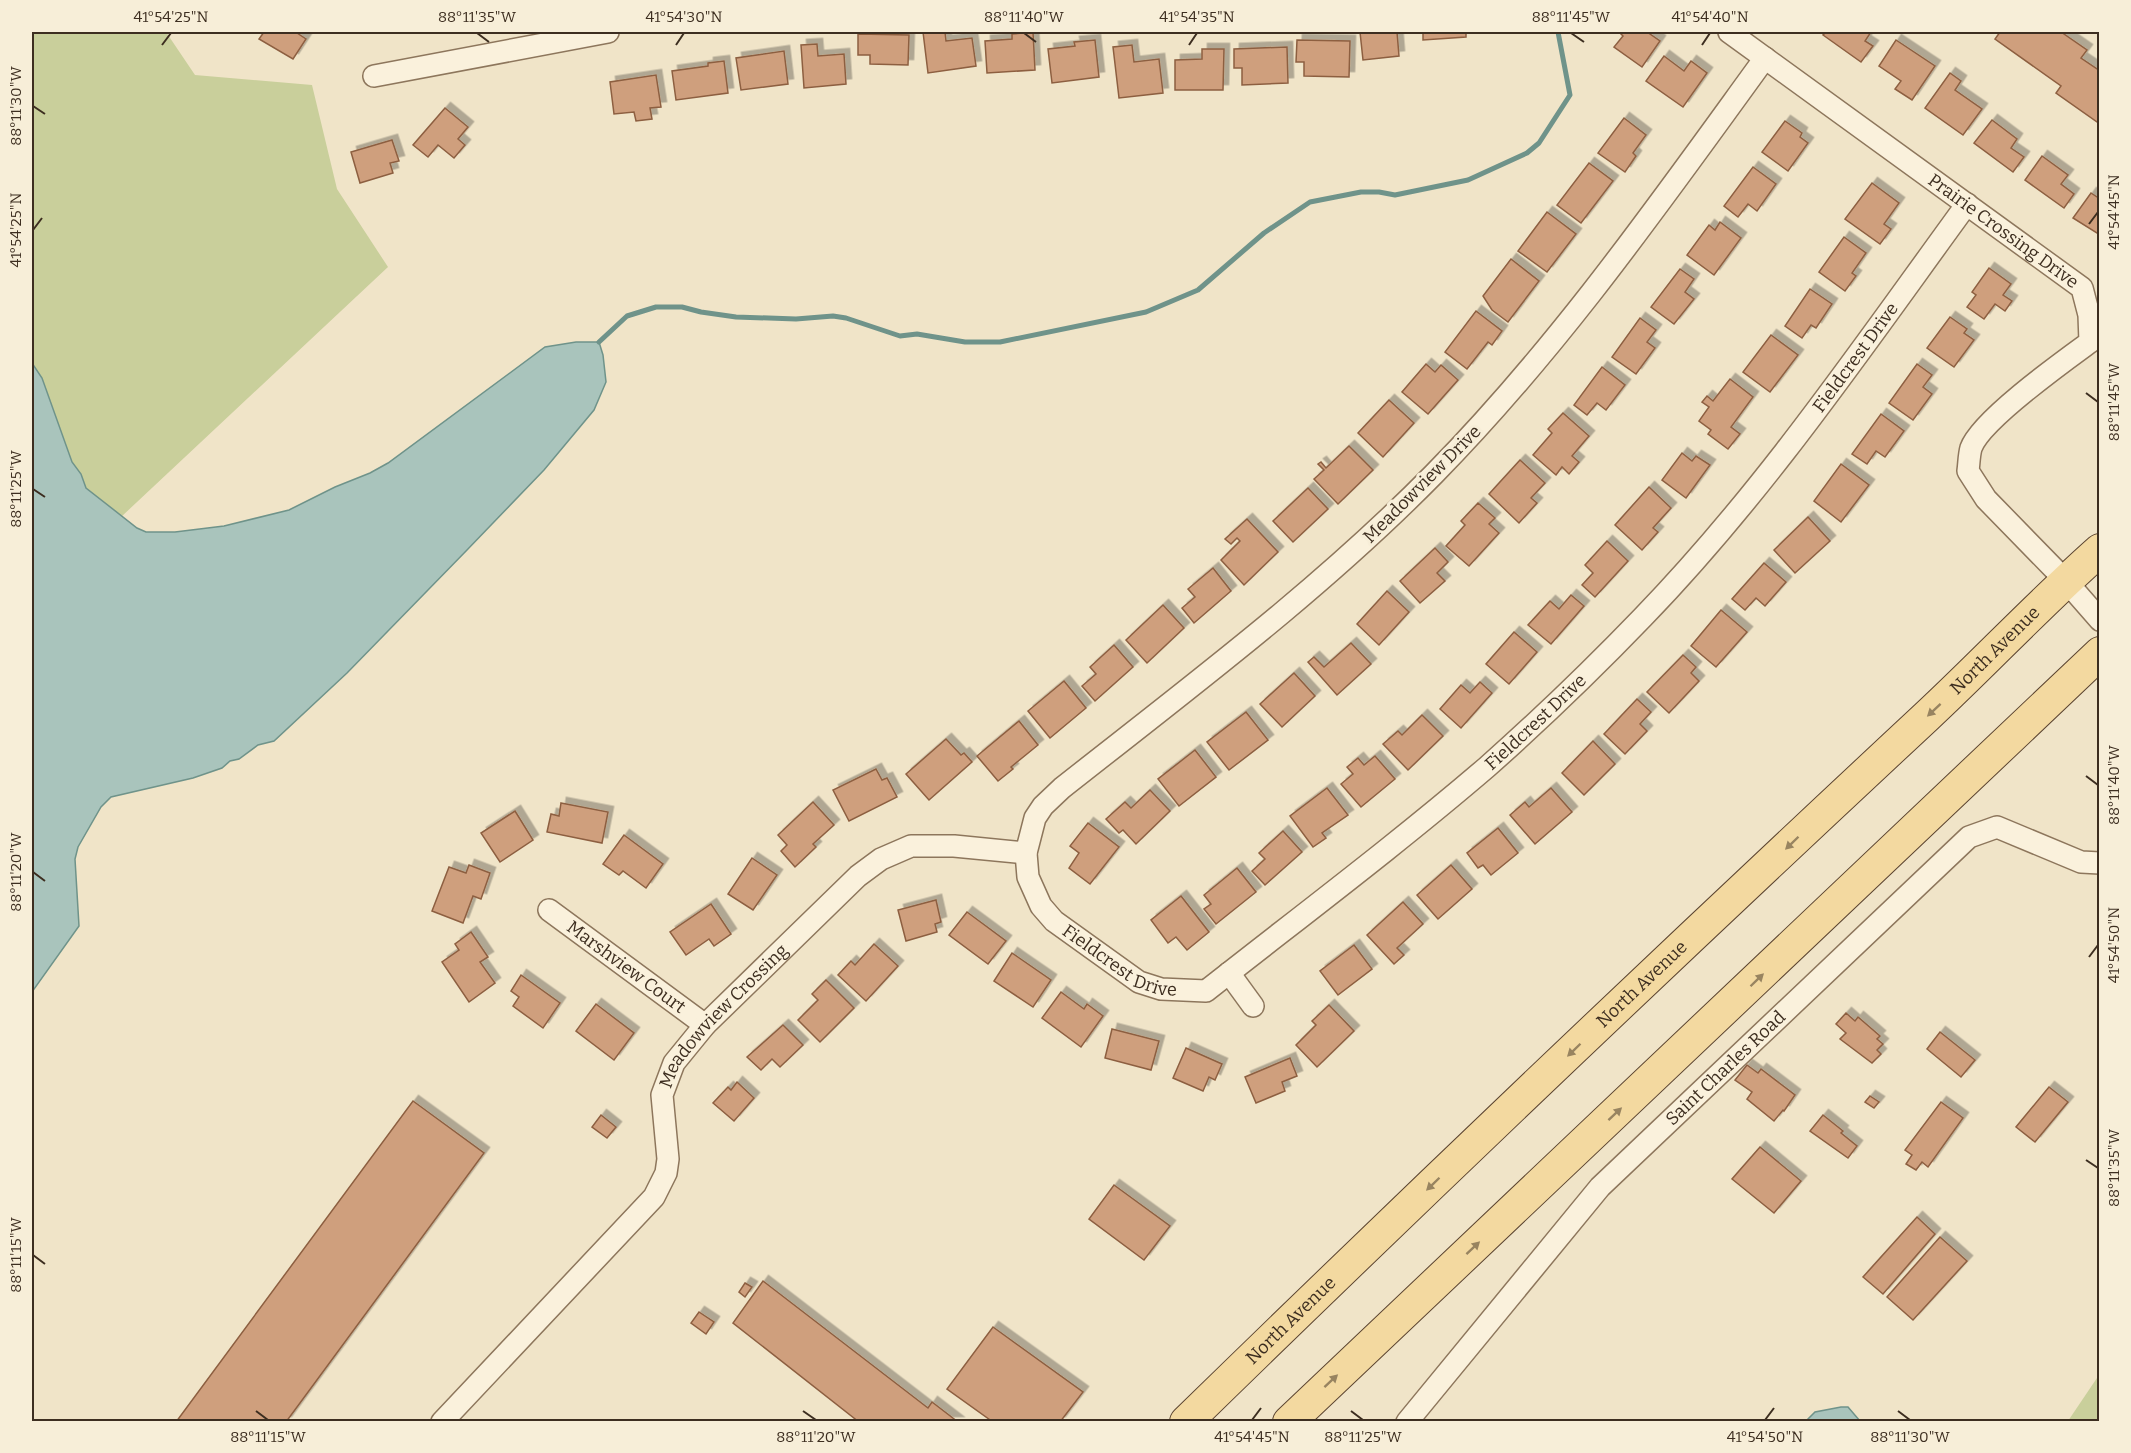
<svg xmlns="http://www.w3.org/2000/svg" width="2131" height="1453" font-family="Bitter,serif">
  <defs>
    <filter id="shadow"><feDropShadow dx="5.5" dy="-5.5" stdDeviation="0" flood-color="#0004"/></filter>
  </defs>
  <rect width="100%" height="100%" fill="#f0e4c8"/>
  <g fill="#c9cf9b">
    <polygon points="32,32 166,32 195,75 312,85 337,189 388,267 121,517 86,488 81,474 72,462 42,378 32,363"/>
    <polygon points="2099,1375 2099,1421 2068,1421"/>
  </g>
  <g fill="#a9c4bc" stroke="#6f938a" stroke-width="1.5">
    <polygon points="576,342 599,342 603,355 606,382 594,410 544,470 467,550 347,673 274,741 258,745 239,759 230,761 222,768 193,778 111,797 101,807 78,847 75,859 79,926 32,992 32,363 42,378 72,462 81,474 86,488 137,528 146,532 175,532 224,526 289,510 335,487 370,473 388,463 545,347"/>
    <polygon points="1841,1407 1848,1407 1860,1421 1806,1421 1815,1412"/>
  </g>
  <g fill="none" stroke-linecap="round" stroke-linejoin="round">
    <polyline stroke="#6f938a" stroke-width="5" points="599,342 627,316 656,307 682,307 701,312 736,317 796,319 833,316 846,318 900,336 917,334 965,342 1000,342 1146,312 1198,290 1264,233 1310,202 1361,192 1379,192 1395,195 1468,180 1527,153 1539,143 1570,95 1558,32"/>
  </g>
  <g fill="#cf9f7d" stroke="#8d5f41" stroke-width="1.5" filter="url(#shadow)">
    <polygon points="264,32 298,32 297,33 306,39 293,59 259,39"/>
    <polygon points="923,32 945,32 946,41 972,38 976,66 928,73"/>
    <polygon points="1033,32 1035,70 987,73 985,41 1012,39 1012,34"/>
    <polygon points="1360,32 1397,32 1399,56 1363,60"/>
    <polygon points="1423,32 1466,32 1466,37 1423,40"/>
    <polygon points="1619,32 1647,32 1660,41 1642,67 1614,47 1623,36"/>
    <polygon points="1826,32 1871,32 1865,41 1873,46 1861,62 1823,35"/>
    <polygon points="2000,32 2061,32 2087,50 2081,58 2100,71 2100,124 2056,93 2061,86 1995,39"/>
    <polygon points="858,34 909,35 908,65 870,64 870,55 858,55"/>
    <polygon points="1095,40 1099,77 1052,83 1048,49 1075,46 1074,42"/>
    <polygon points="1297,40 1350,41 1349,77 1304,76 1304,62 1296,62"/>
    <polygon points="1896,40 1935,66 1912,100 1895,89 1901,81 1879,66"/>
    <polygon points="817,44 818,56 844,54 846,84 804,88 801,45"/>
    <polygon points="1132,45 1134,62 1159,59 1163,93 1119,98 1113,47"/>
    <polygon points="1287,47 1288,83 1242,85 1242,68 1234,68 1234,49"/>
    <polygon points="1202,49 1224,49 1223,90 1175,90 1175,60 1202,59"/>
    <polygon points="784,51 788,84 741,90 736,58"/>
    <polygon points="1664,56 1684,71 1691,61 1707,73 1683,107 1646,81"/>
    <polygon points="724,61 728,93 676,100 672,71 708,66 708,63"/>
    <polygon points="1950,73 1961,81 1955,90 1982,109 1963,135 1925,108"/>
    <polygon points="656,75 661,107 650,108 652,119 636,121 634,112 614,114 610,82"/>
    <polygon points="445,108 468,127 458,139 465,145 454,158 438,145 428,157 413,145"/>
    <polygon points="1624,118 1646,135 1633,153 1636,156 1625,172 1598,153"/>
    <polygon points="1992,120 2017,139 2011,148 2024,157 2013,172 1974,143"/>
    <polygon points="1785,121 1802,133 1800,137 1808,143 1788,171 1762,152"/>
    <polygon points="392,140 399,161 390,163 393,173 360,183 351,152"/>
    <polygon points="2042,156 2068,175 2061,184 2074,194 2064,208 2025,180"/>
    <polygon points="1589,163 1613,181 1581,223 1557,205"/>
    <polygon points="1753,167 1776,184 1757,211 1748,204 1738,217 1724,206"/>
    <polygon points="1872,183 1899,203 1884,224 1891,229 1880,244 1845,219"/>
    <polygon points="2091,193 2100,199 2100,235 2073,218"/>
    <polygon points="1547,212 1576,234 1547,272 1518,251"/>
    <polygon points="1720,222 1741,238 1714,275 1687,255 1709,225 1715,230"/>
    <polygon points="1844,237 1866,253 1852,273 1856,276 1845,291 1819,272"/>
    <polygon points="1511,259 1539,281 1508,322 1492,310 1483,296"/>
    <polygon points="1989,268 2011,284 2003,295 2012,301 2005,311 1995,304 1984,319 1967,307 1976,295 1972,292"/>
    <polygon points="1680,269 1694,279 1685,292 1694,299 1674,324 1651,307"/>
    <polygon points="1810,289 1832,304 1816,328 1811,325 1802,338 1785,326"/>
    <polygon points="1476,311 1502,331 1492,345 1488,342 1467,369 1445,352"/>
    <polygon points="1950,317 1967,329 1964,333 1974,340 1954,367 1927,348"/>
    <polygon points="1640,318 1656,330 1647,342 1655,348 1636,374 1612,357"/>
    <polygon points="1771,335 1798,355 1770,392 1743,372"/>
    <polygon points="1426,364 1435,372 1441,365 1458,380 1428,414 1402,392"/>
    <polygon points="1917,364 1932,375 1923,387 1932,394 1913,420 1889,403"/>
    <polygon points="1602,367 1625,385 1606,410 1597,403 1587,415 1574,405"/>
    <polygon points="1730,379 1753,397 1731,427 1740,434 1728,449 1708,434 1711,430 1699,421 1709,407 1702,402 1707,396 1713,401"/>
    <polygon points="1389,400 1414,423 1383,457 1358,433"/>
    <polygon points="1563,413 1589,436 1572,456 1579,462 1569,474 1562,467 1556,475 1533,455 1552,433 1548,429"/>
    <polygon points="1881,414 1904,431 1885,457 1876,451 1867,464 1852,454"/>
    <polygon points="1349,446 1373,470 1338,504 1314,479 1324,470 1318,464 1321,462 1326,468"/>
    <polygon points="1682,453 1692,461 1696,456 1710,465 1686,498 1662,480"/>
    <polygon points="1520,460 1545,483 1531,498 1537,503 1519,523 1489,494"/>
    <polygon points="1841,464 1869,485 1841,522 1814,501"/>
    <polygon points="1649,487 1671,508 1653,528 1658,532 1642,550 1615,525"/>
    <polygon points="1308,488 1328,509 1293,542 1273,521"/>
    <polygon points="1478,503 1495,518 1489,524 1499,533 1469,566 1446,546 1465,525 1461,521"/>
    <polygon points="1808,517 1830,541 1795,573 1774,550"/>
    <polygon points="1247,519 1278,552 1244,585 1221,560 1240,541 1237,538 1231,544 1225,539"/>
    <polygon points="1607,541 1628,561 1595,597 1582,585 1593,573 1585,565"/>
    <polygon points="1435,548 1448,562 1437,573 1445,581 1420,603 1400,581"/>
    <polygon points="1764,563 1786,582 1765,606 1756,598 1745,610 1732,599"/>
    <polygon points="1213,568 1231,591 1194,623 1182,608 1195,597 1188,589"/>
    <polygon points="1387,591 1409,612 1379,645 1357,624"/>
    <polygon points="1571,595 1584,606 1551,644 1528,625 1550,601 1559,609"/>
    <polygon points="1163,605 1184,628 1147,663 1126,640"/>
    <polygon points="1721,610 1747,632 1716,667 1691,646"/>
    <polygon points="1514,632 1537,652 1509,684 1486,664"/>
    <polygon points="1351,643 1371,664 1337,695 1308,662 1314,657 1324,667"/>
    <polygon points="1114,645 1133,667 1095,701 1082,686 1096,674 1090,667"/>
    <polygon points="1683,655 1696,667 1691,673 1699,681 1669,713 1647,692"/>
    <polygon points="1294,673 1315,696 1282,727 1260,704"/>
    <polygon points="1064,681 1086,708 1050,738 1028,711"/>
    <polygon points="1480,682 1492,693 1461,728 1440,709 1461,685 1470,693"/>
    <polygon points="1637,699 1651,712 1640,724 1647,731 1625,754 1604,734"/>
    <polygon points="1246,712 1268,740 1229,770 1207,742"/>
    <polygon points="1422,715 1443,736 1408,770 1383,744 1398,731 1402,735"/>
    <polygon points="1019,721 1038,745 1011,767 1013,769 998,781 977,756"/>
    <polygon points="946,739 961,755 964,753 972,762 929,800 906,774"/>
    <polygon points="1593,741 1615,764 1584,795 1562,773"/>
    <polygon points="1195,750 1216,777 1179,806 1158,779"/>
    <polygon points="1375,756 1395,779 1361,807 1341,784 1353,774 1347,767 1358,758 1364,765"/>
    <polygon points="876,769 882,780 887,778 897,797 849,821 833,790"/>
    <polygon points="1327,788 1348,815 1322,833 1326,838 1313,847 1290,816"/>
    <polygon points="1551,788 1572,812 1535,844 1510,815 1525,802 1529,807"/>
    <polygon points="1150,790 1170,811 1136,844 1123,830 1119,833 1106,819 1125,802 1131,808"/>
    <polygon points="813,802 834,825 813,844 816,847 795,867 781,851 787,845 778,835"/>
    <polygon points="561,803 608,812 602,843 547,832 551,814 559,816"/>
    <polygon points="515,811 533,840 500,862 481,833"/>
    <polygon points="1088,823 1119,847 1090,884 1069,868 1079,853 1070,846"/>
    <polygon points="1498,828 1518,853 1491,875 1483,865 1478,868 1467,853"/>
    <polygon points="1283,831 1302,852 1265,885 1252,871 1265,859 1259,853"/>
    <polygon points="624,835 663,864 646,888 623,871 619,875 603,864"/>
    <polygon points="752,858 777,875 753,910 728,894"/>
    <polygon points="469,865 490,873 481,899 473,896 463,923 432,911 449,867 466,873"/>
    <polygon points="1451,865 1472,889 1438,919 1417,895"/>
    <polygon points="1237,868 1256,892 1216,924 1204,909 1211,904 1204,895"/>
    <polygon points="1181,896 1209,932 1187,950 1176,937 1168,943 1151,920"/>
    <polygon points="936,900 941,922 935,924 937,932 906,941 898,910"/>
    <polygon points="1403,902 1423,924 1397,948 1404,955 1394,964 1367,935"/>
    <polygon points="711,904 731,934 714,946 709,939 686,955 670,932"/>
    <polygon points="967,912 1006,941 988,964 949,935"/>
    <polygon points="471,932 488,957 480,962 495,983 469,1002 442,962 459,950 455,944"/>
    <polygon points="874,944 898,966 866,1001 838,975 851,961 855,965"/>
    <polygon points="1354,945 1372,969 1338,995 1320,971"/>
    <polygon points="1012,953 1051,980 1033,1007 994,981"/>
    <polygon points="521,975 560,1003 543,1028 513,1006 519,997 511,991"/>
    <polygon points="826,980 854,1008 820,1042 798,1020 818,1000 812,994"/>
    <polygon points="1061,992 1084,1009 1087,1004 1103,1016 1081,1047 1042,1018"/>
    <polygon points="596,1004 634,1033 614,1060 576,1031"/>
    <polygon points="1329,1005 1354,1031 1317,1067 1296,1045 1316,1025 1312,1021"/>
    <polygon points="1846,1013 1855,1021 1858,1017 1880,1036 1877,1039 1883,1044 1877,1050 1881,1054 1872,1063 1840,1039 1846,1033 1836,1024"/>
    <polygon points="783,1025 803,1045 780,1067 772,1059 761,1070 747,1057"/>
    <polygon points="1112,1029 1159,1041 1151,1070 1105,1058"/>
    <polygon points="1940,1032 1975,1060 1961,1077 1927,1049"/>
    <polygon points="1186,1048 1222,1064 1215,1080 1209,1077 1203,1091 1173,1078"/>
    <polygon points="1290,1058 1297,1076 1282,1082 1285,1091 1256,1103 1245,1077"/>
    <polygon points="1747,1065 1758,1073 1761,1069 1795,1095 1784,1111 1783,1110 1774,1121 1747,1099 1752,1092 1735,1080"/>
    <polygon points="737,1082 754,1098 734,1121 713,1103 728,1087 731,1090"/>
    <polygon points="2049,1087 2068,1102 2035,1142 2016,1127"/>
    <polygon points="1870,1096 1879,1102 1874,1108 1865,1102"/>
    <polygon points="413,1101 484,1153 286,1422 176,1422"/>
    <polygon points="1941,1102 1963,1118 1928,1167 1922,1162 1916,1170 1906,1164 1912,1155 1905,1150"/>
    <polygon points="601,1115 616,1127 607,1138 592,1127"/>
    <polygon points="1823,1115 1843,1131 1841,1133 1857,1146 1848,1158 1810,1131"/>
    <polygon points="1760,1147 1801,1181 1774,1213 1732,1179"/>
    <polygon points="1114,1185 1170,1226 1144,1260 1089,1219"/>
    <polygon points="1917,1217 1935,1234 1883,1294 1863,1277"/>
    <polygon points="1940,1237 1967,1261 1913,1320 1887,1297"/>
    <polygon points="763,1281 928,1408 932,1402 958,1422 859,1422 733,1323"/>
    <polygon points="745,1283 752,1287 745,1297 739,1292"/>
    <polygon points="699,1312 714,1322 706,1334 691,1323"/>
    <polygon points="993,1327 1083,1392 1060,1422 993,1422 947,1389"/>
  </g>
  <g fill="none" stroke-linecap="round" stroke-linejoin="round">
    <defs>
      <g id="minor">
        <path id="s1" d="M 1729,32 L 2082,288 L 2089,315 L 2090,342 C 2064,361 1981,420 1971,448 C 1969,455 1969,464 1968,471 L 1986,499 L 2065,580 L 2100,620"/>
        <path id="s2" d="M 1765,58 C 1661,201 1559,347 1434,474 C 1320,590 1190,687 1062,788 L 1043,806 L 1035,818 L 1026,853 L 1028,877 L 1041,906 L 1054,921 L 1139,982 L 1161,989 L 1206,991 C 1300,917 1396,845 1487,767 C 1541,719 1593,669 1643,617 C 1765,491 1864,345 1967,204"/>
        <polyline points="374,76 608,32"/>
        <path id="s3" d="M 549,910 L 705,1025"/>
        <polyline points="1229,973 1253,1006"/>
        <path id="s4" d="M 442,1422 L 654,1197 L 666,1173 L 668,1159 L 662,1095 L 674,1063 L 705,1025 L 858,876 L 881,859 L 911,846 L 954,846 L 1026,853"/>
        <path id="s5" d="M 1407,1422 L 1600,1187 L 1969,837 L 1997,827 L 2081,862 L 2100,863"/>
      </g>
      <g id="primary">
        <path id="s6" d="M 1186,1422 C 1430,1184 1677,949 1926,717 C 1985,662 2040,603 2100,550"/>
        <polyline points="1289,1422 2100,653"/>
      </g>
    </defs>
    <use href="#minor" stroke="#8d765c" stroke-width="24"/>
    <use href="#primary" stroke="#5b4430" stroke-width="34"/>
    <use href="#minor" stroke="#faf1dc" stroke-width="21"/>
    <use href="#primary" stroke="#f3d9a0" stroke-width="32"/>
  </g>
  <defs><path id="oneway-solid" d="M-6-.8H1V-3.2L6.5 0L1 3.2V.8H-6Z" transform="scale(1.5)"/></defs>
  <g fill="#988460">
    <use href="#oneway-solid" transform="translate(1934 710) rotate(137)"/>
    <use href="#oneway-solid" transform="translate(1792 843) rotate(136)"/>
    <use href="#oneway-solid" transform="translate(1757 980) rotate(-44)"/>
    <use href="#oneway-solid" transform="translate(1574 1050) rotate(136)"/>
    <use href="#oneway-solid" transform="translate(1615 1114) rotate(-43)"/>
    <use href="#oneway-solid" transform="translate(1433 1184) rotate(136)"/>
    <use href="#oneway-solid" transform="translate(1473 1248) rotate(-43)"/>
    <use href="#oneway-solid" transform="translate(1331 1381) rotate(-43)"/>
  </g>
  <path fill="none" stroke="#3d2e20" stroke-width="2" d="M 477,33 L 489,42M 1024,33 L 1036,42M 1571,33 L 1584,42M 162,45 L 171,33M 676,45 L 684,33M 1189,45 L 1197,33M 1702,45 L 1710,33M 33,106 L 45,114M 2089,224 L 2098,212M 33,230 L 42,218M 2086,393 L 2098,402M 33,489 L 45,497M 2086,776 L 2098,785M 33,872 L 45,881M 2089,957 L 2098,945M 2086,1160 L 2098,1168M 33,1255 L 45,1264M 256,1411 L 268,1420M 803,1411 L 816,1420M 1351,1411 L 1363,1420M 1898,1411 L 1910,1420M 1252,1420 L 1261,1408M 1765,1420 L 1774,1408"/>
  <g text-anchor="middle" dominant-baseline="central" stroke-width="6" stroke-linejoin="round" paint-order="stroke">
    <g font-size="18" fill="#3d2e20" stroke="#f7eed8">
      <text stroke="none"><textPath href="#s1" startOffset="339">Prairie Crossing Drive</textPath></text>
      <text stroke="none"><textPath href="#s2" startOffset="2256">Fieldcrest Drive</textPath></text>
      <text transform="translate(1422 484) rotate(-45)">Meadowview Drive</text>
      <text stroke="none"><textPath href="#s6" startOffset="1118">North Avenue</textPath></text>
      <text stroke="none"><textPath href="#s2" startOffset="1770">Fieldcrest Drive</textPath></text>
      <text stroke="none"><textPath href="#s2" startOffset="1250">Fieldcrest Drive</textPath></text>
      <text stroke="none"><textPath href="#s3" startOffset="96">Marshview Court</textPath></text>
      <text stroke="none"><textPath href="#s6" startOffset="632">North Avenue</textPath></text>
      <text stroke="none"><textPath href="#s4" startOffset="516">Meadowview Crossing</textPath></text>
      <text stroke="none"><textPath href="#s5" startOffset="477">Saint Charles Road</textPath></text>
      <text stroke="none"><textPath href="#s6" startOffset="146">North Avenue</textPath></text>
    </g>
  </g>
  <rect width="2131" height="1453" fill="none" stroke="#f7eed8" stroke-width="66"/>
  <rect x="33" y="33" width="2065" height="1387" fill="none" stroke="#3d2e20" stroke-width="2"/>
  <g font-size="15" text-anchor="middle" fill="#3d2e20">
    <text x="171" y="22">41°54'25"N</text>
    <text x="477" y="22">88°11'35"W</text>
    <text x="684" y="22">41°54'30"N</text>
    <text x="1024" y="22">88°11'40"W</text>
    <text x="1197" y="22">41°54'35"N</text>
    <text x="1571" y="22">88°11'45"W</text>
    <text x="1710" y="22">41°54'40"N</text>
    <text transform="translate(16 106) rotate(-90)" y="5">88°11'30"W</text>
    <text transform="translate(2114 212) rotate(-90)" y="5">41°54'45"N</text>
    <text transform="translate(16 230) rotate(-90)" y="5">41°54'25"N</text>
    <text transform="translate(2114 402) rotate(-90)" y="5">88°11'45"W</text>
    <text transform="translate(16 489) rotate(-90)" y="5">88°11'25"W</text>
    <text transform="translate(2114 785) rotate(-90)" y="5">88°11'40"W</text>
    <text transform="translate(16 872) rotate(-90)" y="5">88°11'20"W</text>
    <text transform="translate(2114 945) rotate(-90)" y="5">41°54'50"N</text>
    <text transform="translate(2114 1168) rotate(-90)" y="5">88°11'35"W</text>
    <text transform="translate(16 1255) rotate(-90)" y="5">88°11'15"W</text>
    <text x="268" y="1442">88°11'15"W</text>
    <text x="816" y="1442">88°11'20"W</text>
    <text x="1252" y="1442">41°54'45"N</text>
    <text x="1363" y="1442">88°11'25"W</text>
    <text x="1765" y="1442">41°54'50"N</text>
    <text x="1910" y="1442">88°11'30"W</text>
  </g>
</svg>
